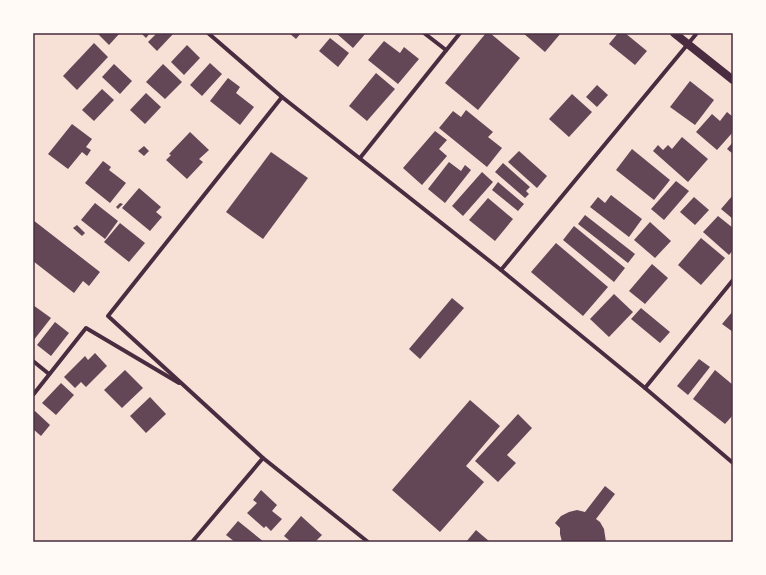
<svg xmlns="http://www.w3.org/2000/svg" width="766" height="575" font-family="Lato,sans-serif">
  <rect width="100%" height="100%" fill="#f7e1d7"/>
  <g fill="#644757">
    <polygon points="97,33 120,33 109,45"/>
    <polygon points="141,33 150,33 146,38"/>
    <polygon points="157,33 174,33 157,51 148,42"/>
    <polygon points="289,33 301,33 296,39"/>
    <polygon points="336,33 366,33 353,48"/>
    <polygon points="486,33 490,33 520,58 478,110 445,83"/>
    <polygon points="523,33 561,33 545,52"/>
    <polygon points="618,33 625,33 647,51 635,65 609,44"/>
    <polygon points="330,38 349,53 338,67 319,51"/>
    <polygon points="384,41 400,53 404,47 419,59 398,84 368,60"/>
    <polygon points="94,43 108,57 77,90 63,76"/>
    <polygon points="187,45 200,58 184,75 171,62"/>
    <polygon points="210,63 222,74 202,96 190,85"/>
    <polygon points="114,64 132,81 120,94 102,77"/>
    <polygon points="163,64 182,82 165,99 146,82"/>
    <polygon points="376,73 395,89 367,121 349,106"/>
    <polygon points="228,78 240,87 236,93 254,107 240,125 210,101"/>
    <polygon points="690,81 714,100 695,125 670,107"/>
    <polygon points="597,85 608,95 597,107 586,97"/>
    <polygon points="102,89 114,100 94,121 82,110"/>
    <polygon points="146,93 161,107 145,124 130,110"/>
    <polygon points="572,94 592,112 569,137 549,119"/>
    <polygon points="466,110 493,132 488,137 502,148 487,167 439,128 453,111 461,117"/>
    <polygon points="727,112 733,117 733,132 717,150 696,132 712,114 720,121"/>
    <polygon points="72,124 92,139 86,147 91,150 87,156 82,152 68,169 48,154"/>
    <polygon points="435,131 447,140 439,149 447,156 422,185 403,168"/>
    <polygon points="190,132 209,150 199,159 203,162 187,179 166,160 171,155 169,154"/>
    <polygon points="682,137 708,159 688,182 653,151 658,145 663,150 668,145 672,149"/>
    <polygon points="733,142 733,154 727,149"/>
    <polygon points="144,146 149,151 144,156 138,151"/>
    <polygon points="632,149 670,180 654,200 616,170"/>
    <polygon points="519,151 547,176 537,188 508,162"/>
    <polygon points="271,152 308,178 263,239 226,212"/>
    <polygon points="103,161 111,167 109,170 126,183 110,203 85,183"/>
    <polygon points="449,162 461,171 465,165 471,170 445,203 428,189"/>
    <polygon points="503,163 530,187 526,191 529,194 525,198 495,172"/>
    <polygon points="482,172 493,182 463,216 452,206"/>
    <polygon points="676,181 689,191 664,220 651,209"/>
    <polygon points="498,182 524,204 518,211 492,190"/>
    <polygon points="139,188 161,207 156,212 162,217 150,231 122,208"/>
    <polygon points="611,195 642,219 629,237 590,207 598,197 605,203"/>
    <polygon points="733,195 733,219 721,209"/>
    <polygon points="694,197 709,210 695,225 680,212"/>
    <polygon points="488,198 513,219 495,241 469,220"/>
    <polygon points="95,203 118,221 105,239 81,220"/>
    <polygon points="120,203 123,204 118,209 116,207"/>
    <polygon points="585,215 635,254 628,263 578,224"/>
    <polygon points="718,216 733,228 733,250 729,255 703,232"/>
    <polygon points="33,220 100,272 89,286 83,281 74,293 33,261"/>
    <polygon points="650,222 671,241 655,258 634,240"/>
    <polygon points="120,223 145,243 129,262 104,242"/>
    <polygon points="77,225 85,233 82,236 73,228"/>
    <polygon points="574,226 625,268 614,282 563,240"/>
    <polygon points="701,238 725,258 701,285 678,265"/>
    <polygon points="556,243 608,287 583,316 531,272"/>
    <polygon points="652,264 668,278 645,304 629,291"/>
    <polygon points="614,294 633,312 609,337 590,319"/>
    <polygon points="452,298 464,308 420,359 409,349"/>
    <polygon points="33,305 51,318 33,341"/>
    <polygon points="641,308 670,332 660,343 631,319"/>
    <polygon points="733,311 733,332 722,324"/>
    <polygon points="55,322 69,333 51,356 37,345"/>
    <polygon points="95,353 107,366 86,387 81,382 75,388 64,377 85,356 88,360"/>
    <polygon points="699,359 710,367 688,395 677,386"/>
    <polygon points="125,370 143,388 122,408 104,390"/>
    <polygon points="715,370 733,385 733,415 725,424 693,399"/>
    <polygon points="61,383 74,395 56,415 42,403"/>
    <polygon points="150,397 166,414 146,433 130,416"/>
    <polygon points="470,400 500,426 466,466 484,482 440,532 392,490"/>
    <polygon points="35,411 50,425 41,436 33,429 33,413"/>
    <polygon points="518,414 532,428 507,455 516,463 498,482 475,461"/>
    <polygon points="605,486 615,494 596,519 600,522 604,529 606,542 562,542 560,534 560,528 555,523 561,516 569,512 577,510 585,512"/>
    <polygon points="261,490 277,505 272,511 282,519 271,531 266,526 264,528 247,513 257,503 253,500"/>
    <polygon points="301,516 322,535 315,542 291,542 284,536"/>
    <polygon points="238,521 264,542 235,542 226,535"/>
    <polygon points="476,530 490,542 466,542"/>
  </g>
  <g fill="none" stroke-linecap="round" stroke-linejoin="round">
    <g stroke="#4a2c40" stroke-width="4">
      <polyline points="208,33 282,97 501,270 645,388 733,463"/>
      <polyline points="424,33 446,50"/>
      <polyline points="282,97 108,316 263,458 368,542"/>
      <polyline points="360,158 460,33"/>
      <polyline points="501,270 697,33"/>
      <polyline points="33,361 49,374"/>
      <polyline points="645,388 733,280"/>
      <polyline points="33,395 86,328 179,383"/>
      <polyline points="192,542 263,458"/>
    </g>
    <polyline stroke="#4a2c40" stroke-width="8" points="674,33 733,80"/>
  </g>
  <rect width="766" height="575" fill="none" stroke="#fffaf5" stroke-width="68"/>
  <rect x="34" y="34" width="698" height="507" fill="none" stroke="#4a2c40" stroke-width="1.5"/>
</svg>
